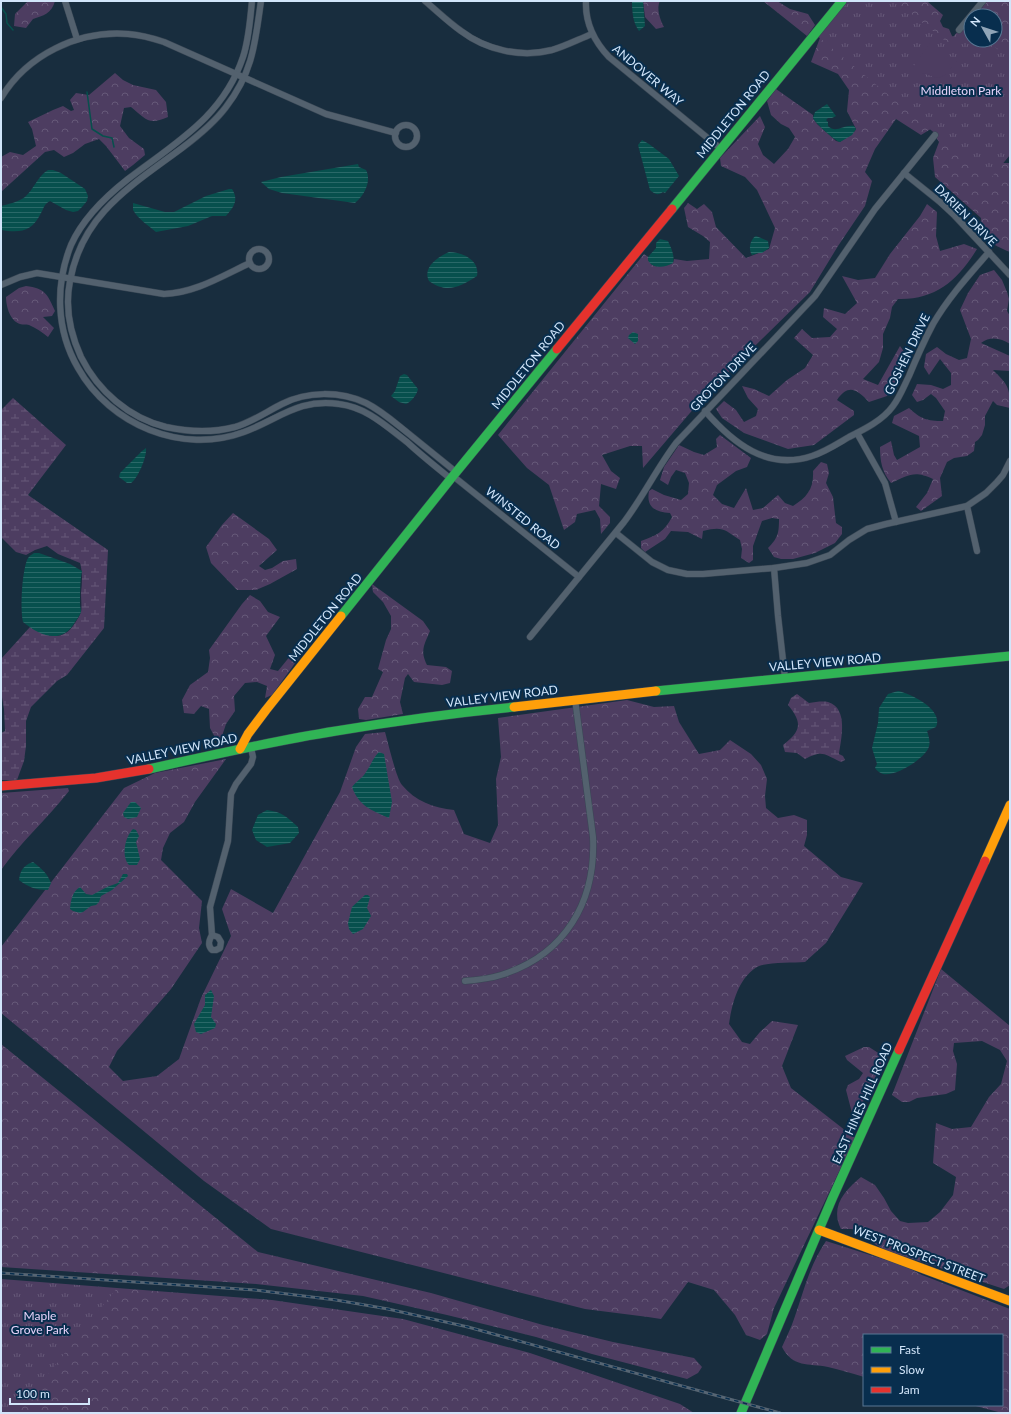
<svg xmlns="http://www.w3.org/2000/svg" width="1011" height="1414" font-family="Lato,sans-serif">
  <defs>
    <pattern id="forest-crowns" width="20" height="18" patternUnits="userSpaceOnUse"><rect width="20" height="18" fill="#4d3d61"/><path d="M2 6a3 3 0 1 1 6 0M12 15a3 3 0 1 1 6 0" fill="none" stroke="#665979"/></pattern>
    <pattern id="wetland-marsh" width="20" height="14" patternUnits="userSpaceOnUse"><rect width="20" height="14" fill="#4d3d61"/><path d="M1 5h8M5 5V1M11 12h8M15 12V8" fill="none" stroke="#665979"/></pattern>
    <pattern id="park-tufts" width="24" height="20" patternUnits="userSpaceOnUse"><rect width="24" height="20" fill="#4d3d61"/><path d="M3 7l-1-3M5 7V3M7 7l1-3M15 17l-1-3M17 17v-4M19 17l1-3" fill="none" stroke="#665979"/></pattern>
    <pattern id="water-rules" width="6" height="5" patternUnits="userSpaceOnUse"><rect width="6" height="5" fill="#07504d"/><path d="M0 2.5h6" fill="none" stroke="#2a6968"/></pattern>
  </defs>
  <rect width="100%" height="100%" fill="#182d3e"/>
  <g fill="url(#forest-crowns)">
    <path d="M 28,1 L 55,1 C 52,13 43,16 33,19 L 26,28 L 14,26 L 15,14 Z"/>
    <path d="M 643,1 L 660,1 C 656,8 660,20 664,27 L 656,29 L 645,17 Z"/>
    <polygon points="763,1 777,1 790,9 808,14 815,25 807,36"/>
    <polygon points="891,1 929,1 928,2 943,15 940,21 943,27 949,29 952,36 962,40 962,37 971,24 971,40 995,40 995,16 976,16 987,1 1010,1 1010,108"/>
    <polygon points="821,35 934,127 921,135 896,119 875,149 865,172 872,181 865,206 838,246 810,292 707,393 643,468 642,446 630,446 602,455 611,471 620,478 616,489 601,484 599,506 610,517 610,523 601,534 600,519 595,510 577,514 575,522 564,530 549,485 527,468 498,435 644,254 648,257 648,260 652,265 656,266 673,263 674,259 687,261 709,259 710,242 703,236 688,227 684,208 688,203 697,209 704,204 712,212 716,227 746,258 769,249 775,228 757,190 745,177 721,166 720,158 760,116 765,127 758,144 763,155 774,164 788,149 795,137 789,128 781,124 771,115 767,101 776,89 813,115 813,118 817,124 836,141 840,142 855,131 856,129 847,111 849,90 838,74 811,62"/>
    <path d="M 115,73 L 123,80 L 133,85 L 156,90 L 166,102 L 168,117 C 148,126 146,119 131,107 L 124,108 L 120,126 L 129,138 L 144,149 L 145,155 L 133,165 L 125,171 L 106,146 L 99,139 L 85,144 L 73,153 L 64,157 L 54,150 L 45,152 L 1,192 L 1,157 L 10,152 L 23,155 L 36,146 L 32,129 L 28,122 L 53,110 L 63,106 L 71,111 L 74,110 L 70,100 L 76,93 L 89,95 Z"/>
    <path d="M 947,130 L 995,163 L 1010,163 L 1010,252 C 1000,248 986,242 982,231 C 980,227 981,222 981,218 L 935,177 L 933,158 L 939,142 L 936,137 Z"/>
    <path d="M 927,204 L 937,212 L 936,236 L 940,251 L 964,244 L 977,249 C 958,280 936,300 898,299 L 892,307 L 890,318 L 883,334 L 883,348 L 879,362 L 863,379 L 878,385 L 900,346 L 907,356 L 894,385 L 887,396 L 869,402 C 857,390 849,383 837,400 L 854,411 L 854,415 L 814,445 L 788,449 L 744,433 L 722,418 L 716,409 L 724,401 L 736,410 L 744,422 L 756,416 L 758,409 L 748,398 L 742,386 L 754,389 L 769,396 L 787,380 L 805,368 L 813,355 L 794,338 L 802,329 L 812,338 L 830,337 L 837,329 L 823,317 L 824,308 L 845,314 L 857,303 L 842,276 L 858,280 L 875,278 L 890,254 L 920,216 Z"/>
    <path d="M 994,270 L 1002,280 L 1007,292 L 1009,299 L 1007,311 L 1010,316 L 1010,344 C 1001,338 990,336 981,343 L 1010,356 L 1010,371 L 993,370 C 1008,385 1010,387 1010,408 L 997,405 L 993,401 L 985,416 L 985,425 L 982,435 L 978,440 L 975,442 L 974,451 L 967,456 L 954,458 L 947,462 L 940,478 L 942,496 L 921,511 L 916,507 L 927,493 L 933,479 C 914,470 909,475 891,483 C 882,472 880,461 880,447 L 891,441 L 894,455 L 897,460 L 920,447 L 919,436 L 892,423 L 894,416 L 909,408 C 921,419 927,421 943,421 L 945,411 L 936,398 L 931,394 L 923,400 L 917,402 L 912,395 L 917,384 L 931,385 L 943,389 L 951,385 L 951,373 L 940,359 L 929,375 L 924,367 L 926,354 L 937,347 L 946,354 L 959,360 L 967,358 L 971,339 L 960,310 L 968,293 L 980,275 Z"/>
    <path d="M 26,286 C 45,288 48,295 55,311 L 52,316 L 43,317 L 54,328 L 48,337 C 42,332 36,328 29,325 C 26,324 23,325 20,324 C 10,321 6,306 6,297 L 19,288 Z"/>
    <path d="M 720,435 L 751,458 L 747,467 L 736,471 L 717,485 L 713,495 L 722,504 L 734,508 L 746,488 L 753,510 L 763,508 L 778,495 L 785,503 L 793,506 C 807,497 814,489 813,471 L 821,462 L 827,464 L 829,473 L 826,483 L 833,497 L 836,523 L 842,527 L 842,534 L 835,543 L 815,553 L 793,559 L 781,559 L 774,557 L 768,548 C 778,538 779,533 779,519 L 772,518 L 762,521 L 753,546 L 753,560 L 749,563 L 741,558 L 742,549 L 740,540 C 724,529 722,526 703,531 L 702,539 L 688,532 L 671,531 L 665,539 L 645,552 L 641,548 L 641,541 C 656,536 665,531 672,517 L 670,513 C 655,512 646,507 649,491 L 652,489 L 664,495 L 681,500 L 688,494 L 689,483 L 685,473 L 676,470 L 671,477 L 668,485 L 660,480 L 664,467 L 679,445 L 694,452 L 704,455 L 717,447 L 716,439 Z"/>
    <polygon points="233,513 269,539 277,550 259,566 265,570 272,568 283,561 296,559 297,569 270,584 256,590 237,590 211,563 206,547 222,525"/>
    <path d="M 372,584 L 423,621 L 430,631 C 424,645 420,651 427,665 L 446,667 L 452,671 L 450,683 L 442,685 L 414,682 L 408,674 L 405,678 L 400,702 L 403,714 L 366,720 L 359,719 L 358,709 L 365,697 L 372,697 L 383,672 L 378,669 L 386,640 L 391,629 L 391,616 L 383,602 L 373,592 Z"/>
    <polygon points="250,595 260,601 268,612 280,617 266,636 275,655 270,669 278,671 291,655 299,648 306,648 272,695 265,698 267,686 257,682 245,683 234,696 235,711 226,724 219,745 210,728 209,709 201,706 194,714 184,713 182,700 190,685 208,672 210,658 209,650 242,604"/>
    <path d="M 627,700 L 654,707 L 674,706 L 679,722 L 699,754 L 720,750 L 730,740 L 751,754 L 761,765 L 767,779 L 765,796 L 766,808 L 778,818 L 794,815 L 807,820 L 807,835 L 804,846 L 841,877 L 863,883 L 826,943 L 805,962 C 793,963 770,962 759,966 C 739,976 732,1003 729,1024 L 742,1042 L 750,1044 L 760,1032 L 772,1021 L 798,1025 L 782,1066 L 791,1088 L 855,1138 L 774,1308 L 767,1334 L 760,1340 L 746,1335 L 735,1315 L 714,1290 L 688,1282 L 661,1319 L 648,1317 L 585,1309 L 271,1229 L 204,1181 L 1,1013 L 1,947 L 124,788 L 155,773 L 226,759 L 195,802 L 184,822 L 170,833 L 163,848 L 161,860 L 202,901 L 199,928 L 202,943 L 171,989 L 117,1051 L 109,1067 L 123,1081 L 157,1076 L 179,1059 L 201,998 L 231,936 L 222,909 L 231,889 L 273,913 L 340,792 L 356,747 L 365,734 L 385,732 C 388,742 396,778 402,785 C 415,801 434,808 454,810 L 464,834 L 490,843 L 498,825 L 496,779 L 501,757 L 498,718 Z"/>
    <path d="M 68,788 L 69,791 C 47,819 21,842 1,870 L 1,793 Z"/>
    <path d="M 941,969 L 1010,1026 L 1010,1285 L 1004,1289 L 885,1250 L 875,1244 L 863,1231 L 851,1229 L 841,1229 C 830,1207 844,1191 861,1177 L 875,1185 L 884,1198 L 891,1211 L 900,1221 L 908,1223 L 928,1222 L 940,1212 L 953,1195 L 956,1177 L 933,1163 L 936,1123 L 952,1129 L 971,1127 L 989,1097 L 1001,1084 L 1007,1061 L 1000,1050 L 982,1041 L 954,1043 L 953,1051 L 957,1064 L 955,1090 L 946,1094 L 917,1098 L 909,1102 L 902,1102 L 892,1095 Z"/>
    <polygon points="1,1044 258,1252 431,1293 543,1325 613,1342 694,1358 702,1367 698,1373 687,1379 592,1354 536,1337 447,1315 363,1296 256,1284 1,1267"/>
    <polygon points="864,1047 869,1047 883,1056 883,1061 874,1081 871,1087 864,1095 863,1103 855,1114 852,1113 846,1090 848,1085 859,1079 863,1073 847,1060 845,1056"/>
    <path d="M 826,1241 L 905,1266 L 922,1275 L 1010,1309 L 1010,1413 L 1002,1413 L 972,1405 L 1002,1405 L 1002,1335 L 864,1335 L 864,1377 C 852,1373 840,1370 828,1367 C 808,1363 793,1368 782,1347 C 786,1338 791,1328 794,1319 C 804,1291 809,1266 826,1241 Z"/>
    <polygon points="1,1283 99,1290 117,1288 272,1300 403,1319 530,1353 680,1404 694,1413 1,1413"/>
  </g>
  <g fill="url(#wetland-marsh)">
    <path d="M 13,398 L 66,445 L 28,495 L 108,550 L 104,628 L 67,675 L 57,681 L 31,707 L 26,721 L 26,746 L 24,761 L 17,780 L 1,780 L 1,733 L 5,731 L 4,709 L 1,691 L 1,659 L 30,627 C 47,636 63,643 75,623 C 77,620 80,615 81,612 C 82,608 81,598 81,593 C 82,583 83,573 80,563 L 58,554 L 47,546 L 35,550 L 26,555 L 16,552 L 1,537 L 1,410 Z"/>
    <path d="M 797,694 L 809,703 C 815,702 823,701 828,702 C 849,708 841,740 839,754 L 843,756 L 845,760 L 841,762 C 823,754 823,750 805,759 L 797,753 L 785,752 L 783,745 C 801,731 803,723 788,705 L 791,698 Z"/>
  </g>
  <g fill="url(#park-tufts)">
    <polygon points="842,1 895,1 948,43 964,24 971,30 971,40 985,40 1010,58 1010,155 990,179 815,34"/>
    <polygon points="1,1279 117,1288 17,1413 1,1413"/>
  </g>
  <polygon fill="#4d3d61" points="930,43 957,61 945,75 938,78 922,73 913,67"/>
  <g fill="url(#water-rules)">
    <path d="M 632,1 L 643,1 L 645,26 L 639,31 C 633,23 632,12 632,1 Z"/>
    <path d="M 827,104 L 836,116 L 832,118 L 828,118 L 826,120 L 828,122 L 828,126 C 836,134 844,124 854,126 L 856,129 L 852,135 L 840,142 C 834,140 816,124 813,118 L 815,112 Z"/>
    <path d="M 642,140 L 649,144 L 669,159 L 679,176 L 665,193 L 663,192 C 657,196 655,194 650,190 L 638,145 Z"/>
    <path d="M 358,164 L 359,167 L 366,170 C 372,181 364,196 355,203 L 282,193 L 269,189 L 261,182 L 281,177 Z"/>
    <path d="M 48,170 L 53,170 L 61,173 L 85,189 L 88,196 L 87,201 L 82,207 L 78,211 L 73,212 L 66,210 L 50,201 C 44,204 44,208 41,213 C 32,232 20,233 1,230 L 1,206 C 9,204 18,202 25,197 C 34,189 37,177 48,170 Z"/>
    <path d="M 229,189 L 232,189 C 239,200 234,207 226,216 L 212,216 L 188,226 L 156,232 C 149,226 138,219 133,210 L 133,203 L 165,212 L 174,212 L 206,196 Z"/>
    <path d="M 756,236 L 768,241 L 769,248 L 762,253 L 758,253 L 752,255 C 748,250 750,239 756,236 Z"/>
    <path d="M 660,239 L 668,241 C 671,248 675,255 673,263 C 665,268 652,269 648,260 L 648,257 L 656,248 L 656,243 Z"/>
    <path d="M 449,252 C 462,252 480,260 477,276 C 460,287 447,294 429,281 C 422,267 438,257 449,252 Z"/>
    <polygon points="633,332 638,334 638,341 635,344 628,338 629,335"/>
    <path d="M 404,374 L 407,375 L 418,389 C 417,395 411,402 406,404 L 399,402 L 391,396 L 395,391 L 400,376 Z"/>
    <path d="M 146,448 C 147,457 138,478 131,483 L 127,483 L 119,477 L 120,473 L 142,451 Z"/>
    <path d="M 34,553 L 39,553 L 70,564 L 82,571 C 80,578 80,597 80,605 C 80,607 81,609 81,611 C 81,614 77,619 75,622 C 62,645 40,636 23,622 C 20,607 22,574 27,560 C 29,556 31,555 34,553 Z"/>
    <path d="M 898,691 C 912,694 944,710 936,727 L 927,731 C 929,737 931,743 928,749 C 922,760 895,777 883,774 C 880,773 877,771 875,768 L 877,764 L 872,748 L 878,723 L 879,708 L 888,694 Z"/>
    <path d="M 379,752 L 384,754 L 392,802 L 389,818 C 371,810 359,806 352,787 C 356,781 363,778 366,772 C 371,765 373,758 379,752 Z"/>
    <polygon points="131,802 135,802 141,808 137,817 128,819 124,817 123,813"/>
    <path d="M 267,810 C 282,812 287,817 298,827 L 299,833 L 290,843 L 267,847 L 256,840 L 252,830 L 258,815 Z"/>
    <path d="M 133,829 L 136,830 L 139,836 L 136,842 L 140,859 L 137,865 L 129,865 C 121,856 125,837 133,829 Z"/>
    <path d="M 33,862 C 41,868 47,873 51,883 L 48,890 C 36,890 28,887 19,880 C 20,870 24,865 33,862 Z"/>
    <path d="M 123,874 L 127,874 L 128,876 L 112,890 L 101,896 L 99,902 L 96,905 L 91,906 L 83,912 L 80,913 L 73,911 L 70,909 C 71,900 72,892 80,887 L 86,894 L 92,895 L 107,887 L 118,883 Z"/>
    <polygon points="365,895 368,895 370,897 367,908 371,916 363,929 353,934 349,929 348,923 352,907"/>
    <polygon points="211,990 214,996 211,1017 216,1024 215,1028 201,1034 196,1032 194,1024 205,1005 205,995"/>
  </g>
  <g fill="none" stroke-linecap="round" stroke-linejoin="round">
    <g stroke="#07504d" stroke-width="1.5">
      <polyline points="1,7 6,14 7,23 13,30"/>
      <polyline points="87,92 92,129 103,136 112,138 114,147"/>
    </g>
    <defs>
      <g id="street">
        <polyline points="65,1 77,39"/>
        <path d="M 252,1 C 250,20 249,39 243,57 C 223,117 175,143 128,179 C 105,197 83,218 71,245 C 55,285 56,330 78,368 C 110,425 182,455 244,432 C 279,419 299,398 339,404 C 366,407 386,426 407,442 C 421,455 436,467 451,479"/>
        <path d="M 261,1 C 255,43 253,72 226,107 C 214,123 198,136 182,148 C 131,186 82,214 70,281 C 65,306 70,333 81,357 C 98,391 129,418 166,427 C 189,432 212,433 235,427 C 252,422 266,412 282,404 C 307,391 340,391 366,403 C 382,411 395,423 409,434 C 424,446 440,459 456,472"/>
        <path d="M 425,1 C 437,11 448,22 461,31 C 486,50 521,58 552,50 C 566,46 579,39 592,34"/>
        <path d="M 586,1 C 585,23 594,41 609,57 L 721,149"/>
        <polyline points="959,30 983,1"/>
        <path d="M 1,98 C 27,55 78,30 128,34 C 140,35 152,38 164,42 L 326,114 L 396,133"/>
        <circle cx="406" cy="136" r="11"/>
        <polyline points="904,173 940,202 954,215 1010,275"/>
        <circle cx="259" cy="259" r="10"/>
        <path d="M 1,285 L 20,277 L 37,273 L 164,294 C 195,293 222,276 250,263"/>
        <path d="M 705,411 C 733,443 767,471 812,456 C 825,452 837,444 849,437 C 865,429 883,420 893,406 C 900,397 904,386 909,376 C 916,359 924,341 933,324 C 948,298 969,275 989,252"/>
        <polyline points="857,433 885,483 896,522"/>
        <polyline points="453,476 579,577"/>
        <polyline points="967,506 977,551"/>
        <polyline points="616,533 652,562 668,570 687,574 703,574 774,568 807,563 830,555 849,540 867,529 886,524 967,506 986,493 997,482 1003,475 1010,461"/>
        <polyline points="774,568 778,616 785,678"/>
        <path d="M 530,637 L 624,522 C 643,497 657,468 676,443 L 815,296 L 875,209 L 935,135"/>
        <polyline points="212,935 210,907 228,841 231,794 236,784 251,764 253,757 251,748"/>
        <path d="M 212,935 L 218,937 L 221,942 L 220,948 L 216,950 L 212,950 C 207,945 209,940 212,935 Z"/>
        <path d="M 465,981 C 477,980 489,979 501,975 C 565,955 596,902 593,837 L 575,699"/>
      </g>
      <g id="fast">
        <polyline points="672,209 842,1"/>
        <polyline points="341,616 453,476 557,349"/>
        <polyline points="656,691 1010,656"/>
        <path d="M 149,769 C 211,755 273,741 336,731 C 395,721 454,713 514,707"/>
        <polyline points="741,1413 832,1199 899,1050"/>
      </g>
      <g id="slow">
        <polyline points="514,707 656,691"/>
        <polyline points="240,749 248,734 266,710 341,616"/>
        <polyline points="985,861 1010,805"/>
        <polyline points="819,1230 1010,1301"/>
      </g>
      <g id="jam">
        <polyline points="557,349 672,209"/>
        <polyline points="1,786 96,778 149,769"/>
        <polyline points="899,1050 985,861"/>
      </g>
    </defs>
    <use href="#street" stroke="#394755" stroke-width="7"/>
    <use href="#fast" stroke="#394755" stroke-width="10"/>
    <use href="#slow" stroke="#394755" stroke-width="10"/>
    <use href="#jam" stroke="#394755" stroke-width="10"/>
    <use href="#street" stroke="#53616e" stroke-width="6"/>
    <use href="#fast" stroke="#30b455" stroke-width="9"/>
    <use href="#slow" stroke="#ff9f0a" stroke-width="9"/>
    <use href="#jam" stroke="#e5322d" stroke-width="9"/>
    <defs>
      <polyline id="rail" points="1,1273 255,1290 336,1300 388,1309 468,1327 780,1413"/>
    </defs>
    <use href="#rail" stroke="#566573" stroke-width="3"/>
    <use href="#rail" stroke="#082e4e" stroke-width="1.5" stroke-dasharray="4.5" stroke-linecap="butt"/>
  </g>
  <g text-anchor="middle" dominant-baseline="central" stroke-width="4" stroke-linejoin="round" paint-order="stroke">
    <g font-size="12" fill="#d1e5fa" stroke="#082e4e">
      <text transform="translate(648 75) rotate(40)">ANDOVER WAY</text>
      <text transform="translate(733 114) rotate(-51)">MIDDLETON ROAD</text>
      <text transform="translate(966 215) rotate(45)">DARIEN DRIVE</text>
      <text transform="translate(907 354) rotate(-64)">GOSHEN DRIVE</text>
      <text transform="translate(528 365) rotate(-51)">MIDDLETON ROAD</text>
      <text transform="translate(723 377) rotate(-46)">GROTON DRIVE</text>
      <text transform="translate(523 518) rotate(39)">WINSTED ROAD</text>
      <text transform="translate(325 617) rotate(-51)">MIDDLETON ROAD</text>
      <text transform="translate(825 662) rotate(-5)">VALLEY VIEW ROAD</text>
      <text transform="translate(502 696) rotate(-7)">VALLEY VIEW ROAD</text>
      <text transform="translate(182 749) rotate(-12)">VALLEY VIEW ROAD</text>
      <text transform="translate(862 1103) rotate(-66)">EAST HINES HILL ROAD</text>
      <text transform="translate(919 1254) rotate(21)">WEST PROSPECT STREET</text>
    </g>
    <g font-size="12" fill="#e9d4fb" stroke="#082e4e">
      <text x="961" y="90">Middleton Park</text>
      <text x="40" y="1315">Maple<tspan x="40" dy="14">Grove Park</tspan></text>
    </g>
  </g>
  <rect width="1011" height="1414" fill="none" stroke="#d1e5fa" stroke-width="4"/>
  <rect x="863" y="1334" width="140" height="72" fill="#082e4e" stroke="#587793"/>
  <rect x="871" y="1347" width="20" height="6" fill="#30b455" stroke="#587793"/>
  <text x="899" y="1354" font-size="12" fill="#d1e5fa">Fast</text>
  <rect x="871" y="1367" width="20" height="6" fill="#ff9f0a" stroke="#587793"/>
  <text x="899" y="1374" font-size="12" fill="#d1e5fa">Slow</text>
  <rect x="871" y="1387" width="20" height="6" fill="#e5322d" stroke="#587793"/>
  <text x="899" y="1394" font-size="12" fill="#d1e5fa">Jam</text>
  <g transform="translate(983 28) rotate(309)"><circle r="19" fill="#082e4e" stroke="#587793"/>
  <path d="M0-3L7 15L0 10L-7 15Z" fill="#90a5b8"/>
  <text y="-6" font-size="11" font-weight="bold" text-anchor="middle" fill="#d1e5fa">N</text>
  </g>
  <path d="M10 1398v6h79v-6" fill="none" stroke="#d1e5fa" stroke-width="2"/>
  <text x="16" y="1398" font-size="12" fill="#d1e5fa" stroke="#082e4e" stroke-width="3" paint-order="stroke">100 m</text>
</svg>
